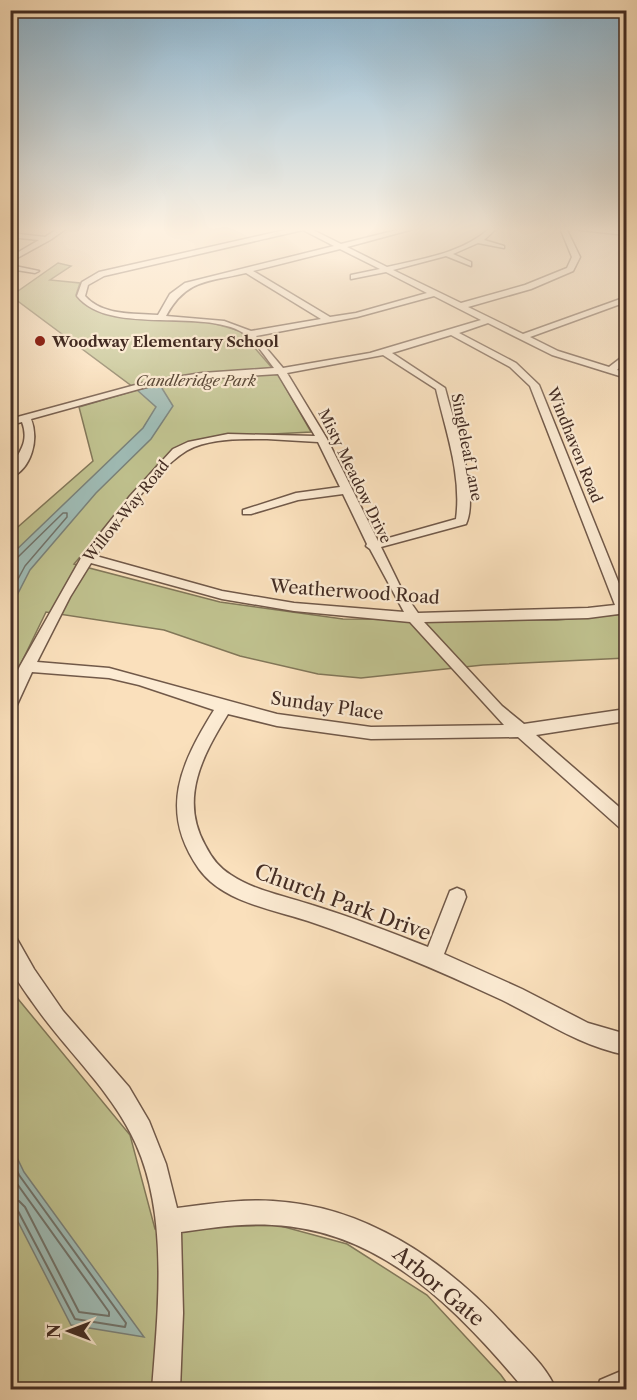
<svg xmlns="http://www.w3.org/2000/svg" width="637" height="1400" font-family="'Libre Caslon Text',serif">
  <rect width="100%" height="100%" fill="#fae0bc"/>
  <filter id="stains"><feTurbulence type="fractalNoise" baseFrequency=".00333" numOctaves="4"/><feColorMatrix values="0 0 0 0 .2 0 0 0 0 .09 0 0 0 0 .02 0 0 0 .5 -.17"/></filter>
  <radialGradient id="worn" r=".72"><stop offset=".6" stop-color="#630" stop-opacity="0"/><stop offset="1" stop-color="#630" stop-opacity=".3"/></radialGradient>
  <g fill="#c0c28f" stroke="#827759" stroke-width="1.5">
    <polygon points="58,263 71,266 50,280 80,283 76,295 93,309 120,316 202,320 240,331 279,376 311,432 216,437 178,449 157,465 74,564 220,602 343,619 557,620 626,614 626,658 483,665 361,678 318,674 240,656 164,630 46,612 11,684 11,533 93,461 79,407 137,390 11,296"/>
    <polygon points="10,983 14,994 130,1135 155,1229 277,1225 347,1244 427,1295 501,1375 511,1389 11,1389"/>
  </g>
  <g fill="#9fbcb6" stroke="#7a827b" stroke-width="1.5">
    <polygon points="160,385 173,406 151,439 96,493 30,570 11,607 12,554 143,428 156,407 137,390"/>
    <polygon points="10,1143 24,1172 144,1337 71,1325 11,1208"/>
  </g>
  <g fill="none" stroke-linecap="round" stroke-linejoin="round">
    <polyline stroke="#71746c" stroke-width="1.5" points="10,559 17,558 63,513 67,513 67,517 25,566 10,594"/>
    <g stroke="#71746c" stroke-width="2">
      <polyline points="10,1156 19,1175 126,1323 125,1327 75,1319 18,1211 10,1207"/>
      <polyline points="10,1174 109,1312 109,1316 79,1312 25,1207 19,1201 10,1200"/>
    </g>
    <defs>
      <g id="minor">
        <polygon points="59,228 67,228 50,240 10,262 10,257 39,240 10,237 10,233 45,237"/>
        <path d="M 294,228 L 309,228 L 341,244 L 405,228 L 417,228 L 347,247 L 387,267 C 422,259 463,253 490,228 L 497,228 L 484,240 L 504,246 L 504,248 L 478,243 L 453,254 L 471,262 L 471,266 L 446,256 L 393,270 L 461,303 L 525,285 L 567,268 L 572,257 L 560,228 L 566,228 L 580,257 L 573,271 L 531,289 L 468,307 L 523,334 L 626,297 L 626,302 L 530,337 L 558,351 L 609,367 L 626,354 L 626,361 L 617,370 L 626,372 L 626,378 L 552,355 L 488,323 L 459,333 L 516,363 L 539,385 L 626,601 L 626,613 L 588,618 L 424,622 L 502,706 L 524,724 L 626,709 L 626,721 L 536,735 L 626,813 L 626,830 L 620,828 L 518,737 L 371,739 L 277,726 L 228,714 C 203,755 179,798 205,845 C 211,857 219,868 231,875 C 255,891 285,896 312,905 C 351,917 390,932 428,947 L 450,891 L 457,888 L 464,891 L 466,897 L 444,954 L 522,989 L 588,1023 L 626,1034 L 626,1055 C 580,1046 543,1020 502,1000 C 438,970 374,943 308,921 C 271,909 223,902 199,869 C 158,811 181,763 214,710 L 139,685 L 109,678 L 32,672 L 15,709 L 10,711 L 10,687 L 20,666 L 81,558 L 130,496 L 173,449 L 188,442 L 228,434 L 315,436 L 278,374 L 202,379 L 150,386 L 31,419 C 39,439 32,469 10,478 C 10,456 32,449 22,422 L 10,425 L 10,419 L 150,381 L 202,373 L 274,368 C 266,358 258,345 248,336 C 209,305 111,338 77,296 L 82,282 L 99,272 ZM 303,230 L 334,246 L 185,283 L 170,294 L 158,315 C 133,313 103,316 85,296 L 88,285 L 104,276 ZM 340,249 L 380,269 L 351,275 L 351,279 L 386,272 L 427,293 L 356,313 L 330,317 L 253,271 ZM 246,273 L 321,319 L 251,331 L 224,321 L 166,316 C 186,279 208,282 246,273 ZM 434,296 L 481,320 L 370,353 L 283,368 L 256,336 L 357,317 ZM 451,335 L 510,367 L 530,386 L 615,605 L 588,608 L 418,613 L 402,590 L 381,547 L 466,524 C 480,494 453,420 445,388 L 392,353 ZM 383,355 L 436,389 C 446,432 462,475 456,519 L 378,541 L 327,439 L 287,373 ZM 267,439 L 318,442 L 340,487 L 296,493 L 243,510 L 243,514 L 251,514 L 298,500 L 343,494 L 367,544 L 366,546 L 370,549 L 404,612 L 294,603 L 222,591 L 96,556 C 116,526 162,460 194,447 C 217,438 244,439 267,439 ZM 91,563 L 222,599 L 294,611 L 410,622 L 504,725 L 371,727 L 277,714 L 109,668 L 37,662 L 70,597 Z"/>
        <polygon points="577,228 626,231 626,235 580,230"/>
        <polygon points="10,265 39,271 35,273 10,269"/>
        <path d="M 10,937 L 17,939 L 34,969 L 63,1011 L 129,1087 L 149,1121 L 166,1164 L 177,1208 C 209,1204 241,1199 273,1201 C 365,1206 444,1260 505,1326 C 522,1345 547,1366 556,1390 L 525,1390 C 458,1310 382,1230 272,1225 C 241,1223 211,1228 181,1232 L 183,1313 L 180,1390 L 152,1390 C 158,1309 170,1208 131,1134 C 106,1085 64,1048 33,1003 C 26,993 16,980 11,968 C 8,960 10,946 10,937 Z"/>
        <polygon points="626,1369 626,1390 597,1390 600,1380"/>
      </g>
    </defs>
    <use href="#minor" stroke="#715949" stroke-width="3"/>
    <use href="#minor" fill="#fcebd3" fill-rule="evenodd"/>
  </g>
  <linearGradient id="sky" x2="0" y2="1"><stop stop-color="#8bb7d4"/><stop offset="0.54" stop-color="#fdf1e1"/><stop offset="1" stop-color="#fdf1e1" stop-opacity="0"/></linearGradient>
  <rect width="637" height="424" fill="url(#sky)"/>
  <circle fill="#8f2418" stroke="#fcebd3" stroke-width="2" cx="40" cy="341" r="6"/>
  <g text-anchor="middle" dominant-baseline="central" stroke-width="4.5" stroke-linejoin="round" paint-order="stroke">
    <g font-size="15" font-weight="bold" fill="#432c23" stroke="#fcebd3" text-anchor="start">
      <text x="52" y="341">Woodway Elementary School</text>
    </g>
    <g font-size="15" font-style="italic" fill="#5c4a39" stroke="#fcebd3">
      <text x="196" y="380">Candleridge Park</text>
    </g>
    <g font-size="15" fill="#432c23" stroke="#fcebd3">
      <text transform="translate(575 445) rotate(68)">Windhaven Road</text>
      <text transform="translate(467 447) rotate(79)">Singleleaf Lane</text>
      <text transform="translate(355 476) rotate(64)">Misty Meadow Drive</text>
      <text transform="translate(126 511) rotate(-51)">Willow Way Road</text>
    </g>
    <g font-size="18" fill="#432c23" stroke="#fcebd3">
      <text transform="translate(355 592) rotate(4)">Weatherwood Road</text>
      <text transform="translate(327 706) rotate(8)">Sunday Place</text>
    </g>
    <g font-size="21" fill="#432c23" stroke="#fcebd3">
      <text transform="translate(343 902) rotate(20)">Church Park Drive</text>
      <text transform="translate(439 1286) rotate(40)">Arbor Gate</text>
    </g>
  </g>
  <rect width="637" height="1400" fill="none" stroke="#fae0bc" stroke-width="36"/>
  <rect x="12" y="12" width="613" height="1376" fill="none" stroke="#432c23" stroke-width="3"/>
  <rect x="18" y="18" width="601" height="1364" fill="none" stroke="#432c23" stroke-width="1.5"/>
  <g transform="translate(69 1331) rotate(270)" stroke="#fcebd3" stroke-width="4.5" paint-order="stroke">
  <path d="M0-4.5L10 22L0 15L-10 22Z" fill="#432c23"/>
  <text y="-9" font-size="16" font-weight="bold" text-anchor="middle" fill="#432c23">N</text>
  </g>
  <rect width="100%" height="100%" filter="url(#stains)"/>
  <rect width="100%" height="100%" fill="url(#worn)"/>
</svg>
